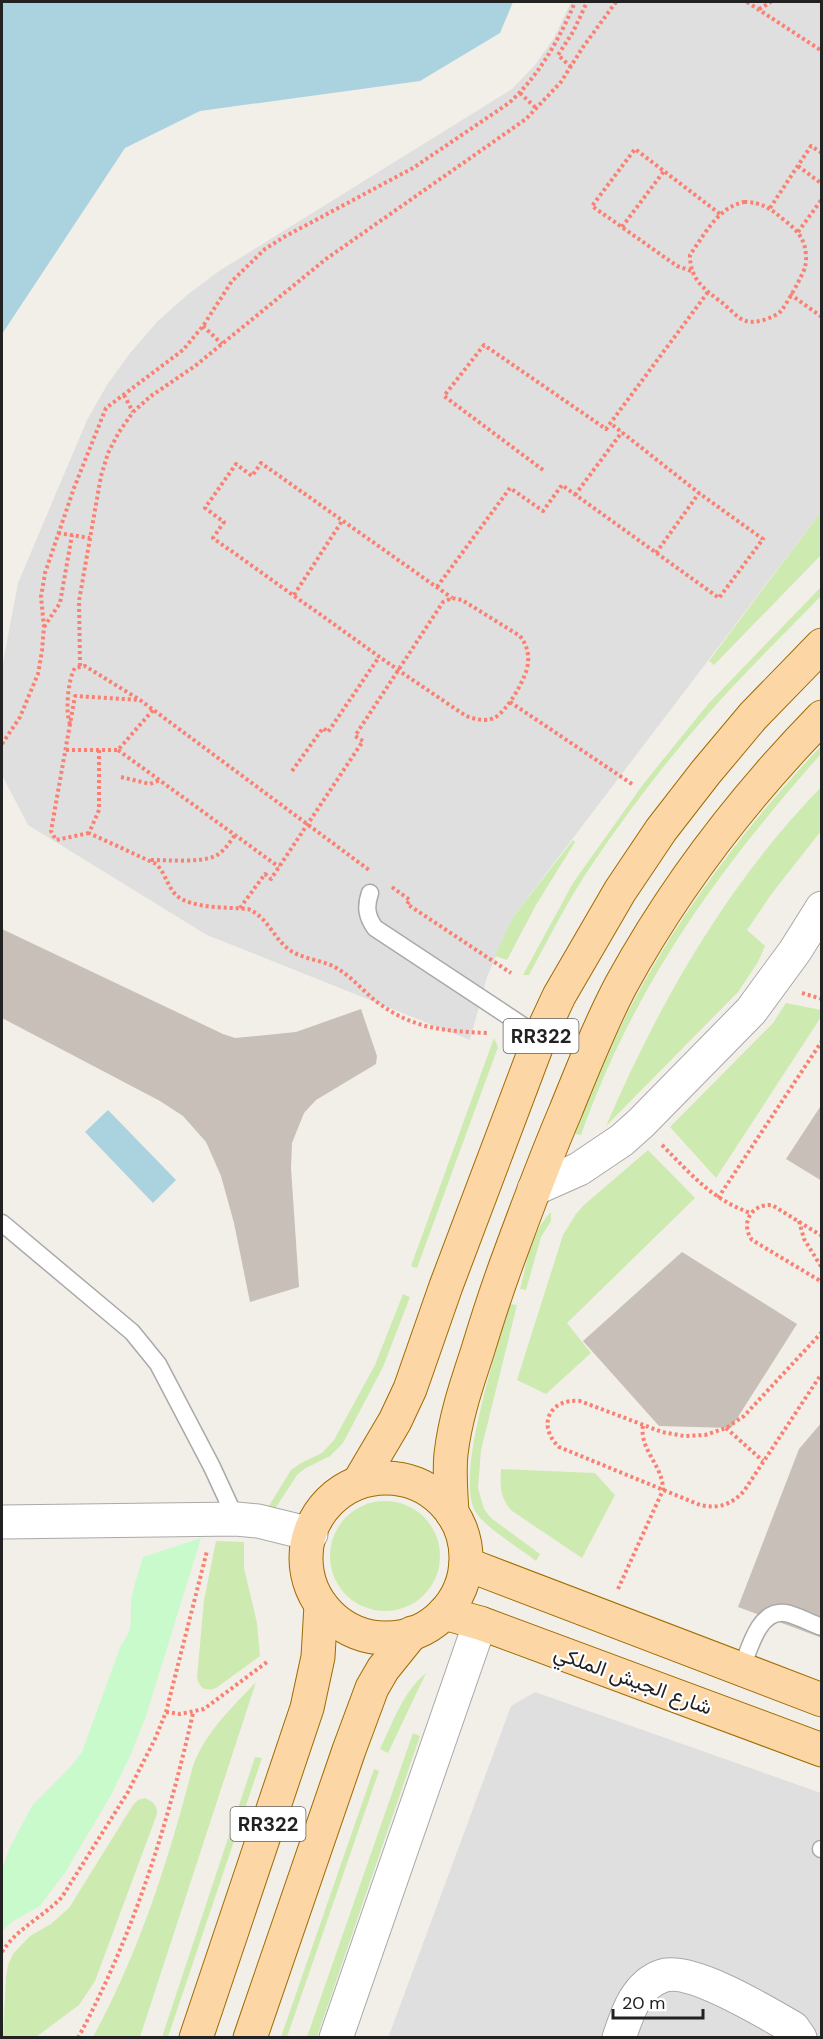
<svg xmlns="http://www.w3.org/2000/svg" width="823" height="2039" font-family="'DM Sans',Vazirmatn,sans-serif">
  <rect width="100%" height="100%" fill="#f2efe9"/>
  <g fill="#e0dfdf">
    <polygon points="571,2 821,2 821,512 513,917 487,977 470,1040 207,935 28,825 2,775 2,668 18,583 87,420 107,385 130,353 157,322 187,295 219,271 512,89 535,65 554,38"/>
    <polygon points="535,1692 821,1793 821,2037 388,2038 511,1706"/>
  </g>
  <g fill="#cdebb0">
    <polygon points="821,512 821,555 714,665 709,661"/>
    <path d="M 821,587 L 821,596 C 781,637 739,678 701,722 C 663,765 628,812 595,860 C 570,896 550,936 529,975 L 523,975 L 573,883 L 644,783 L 708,704 Z"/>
    <path d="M 821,746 L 821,754 C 717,871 634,986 581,1135 L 575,1134 C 594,1083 616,1032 643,984 C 691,898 754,817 821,746 Z"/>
    <path d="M 821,787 L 821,831 L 773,892 L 747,930 L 765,946 L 758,962 L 738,992 L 606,1126 C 659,1003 727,884 821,787 Z"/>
    <polygon points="573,840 575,842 536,905 507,960 495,956 513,917"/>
    <polygon points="786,1003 821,1010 821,1017 716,1178 670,1127 773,1023"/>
    <polygon points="494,1038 498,1047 417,1268 411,1266"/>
    <polygon points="648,1150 695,1198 567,1323 591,1353 546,1394 517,1380 563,1235 576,1214 584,1205"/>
    <path d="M 551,1212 L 551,1221 L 541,1237 L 526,1290 L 520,1289 C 527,1263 531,1232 551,1212 Z"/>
    <polygon points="403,1294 410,1297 383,1367 343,1443 330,1456 304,1469 297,1475 273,1512 267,1509 291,1470 301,1463 322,1453 334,1440 375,1365"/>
    <path d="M 510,1304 L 517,1305 L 481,1450 L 478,1488 L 484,1509 L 491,1518 L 540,1554 L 536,1561 C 520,1548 485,1528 475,1511 C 455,1475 498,1346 510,1304 Z"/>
    <path d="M 501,1469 L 595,1473 L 615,1495 L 582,1558 L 512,1511 C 500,1498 500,1487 501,1469 Z"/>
    <circle cx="385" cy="1556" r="55"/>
    <path d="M 216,1541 L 244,1542 L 244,1568 L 257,1623 L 260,1656 L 216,1688 C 205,1692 199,1688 197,1677 L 204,1600 Z"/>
    <path d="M 426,1673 L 388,1753 L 380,1749 C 393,1722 403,1692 426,1673 Z"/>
    <path d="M 256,1682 L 140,2037 L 93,2037 C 139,1953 169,1859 193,1766 C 206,1731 231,1709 256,1682 Z"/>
    <polygon points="413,1733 420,1736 317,2037 307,2037"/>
    <polygon points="255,1757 262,1758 168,2037 162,2037"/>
    <polygon points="374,1769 379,1771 287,2037 281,2037"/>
    <path d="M 145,1798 C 154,1802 157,1805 157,1814 L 95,1981 L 79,2005 L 36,2037 L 3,2037 L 6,1977 L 8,1965 L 13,1954 L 30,1936 L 51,1924 L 69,1908 L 133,1805 L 138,1800 Z"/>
  </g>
  <path fill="#c8facc" d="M 201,1538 L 146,1716 L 130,1756 L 111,1795 L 66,1871 L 40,1906 L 13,1921 L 2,1931 L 2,1869 L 10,1847 L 32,1806 L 72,1765 L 82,1752 L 121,1645 C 134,1628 130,1624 131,1604 C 132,1589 139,1572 143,1557 Z"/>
  <g fill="#aad3df">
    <polygon points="2,2 513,2 500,33 420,81 200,111 125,148 2,334"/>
    <polygon points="108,1110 176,1180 153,1203 85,1132"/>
  </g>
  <g fill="#c7bfb8">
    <polygon points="2,929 223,1034 235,1038 296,1032 361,1009 377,1056 376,1064 316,1100 304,1113 292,1143 291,1168 299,1287 250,1302 234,1223 221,1176 206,1142 183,1116 160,1101 2,1018"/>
    <polygon points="822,1104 822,1181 786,1159"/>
    <polygon points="682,1252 797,1324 731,1428 659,1426 583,1341"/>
    <polygon points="822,1422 822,1638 738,1607 799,1449"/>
  </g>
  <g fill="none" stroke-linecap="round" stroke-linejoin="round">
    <defs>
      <g id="service">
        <path d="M 370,893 C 365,907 367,917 375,928 L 540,1037"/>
        <polyline points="2,1223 132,1332 158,1364 212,1467 236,1519"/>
        <path d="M 741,1670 C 749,1651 758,1609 785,1613 C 797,1615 810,1623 822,1627"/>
        <polyline points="821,1849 822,1849"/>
      </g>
      <g id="minor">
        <polyline points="534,1189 579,1169 622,1140 641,1123 751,1011 795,951 822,908"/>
        <polyline points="2,1522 236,1519 258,1521 311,1534"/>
        <polyline points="336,2038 480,1623"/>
        <path d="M 619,2038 C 627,2014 636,1985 662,1976 C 690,1966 767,2013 793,2028 L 800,2038"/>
      </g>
      <g id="primary">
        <circle cx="386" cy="1558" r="80"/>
        <polyline points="359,1482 395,1421 410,1389 446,1286 540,1037 559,996 620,891 661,830 706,772 753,716 822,645"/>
        <path d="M 452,1513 C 451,1493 449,1473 451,1454 C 455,1419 466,1386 477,1353 C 487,1320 498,1286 510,1254 C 528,1205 546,1157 566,1110 C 583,1068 600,1025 621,985 C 675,886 743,798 822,717"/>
        <polyline points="466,1564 822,1700"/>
        <polyline points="444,1613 480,1623 822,1750"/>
        <polyline points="196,2038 307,1708 318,1657 321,1605"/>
        <polyline points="250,2038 349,1750 372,1688 383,1669 412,1633"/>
      </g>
    </defs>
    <use href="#service" stroke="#a9a9a9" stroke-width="19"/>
    <use href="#minor" stroke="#a9a9a9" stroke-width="35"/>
    <use href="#primary" stroke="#a06b00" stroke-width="35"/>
    <g stroke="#fa8072" stroke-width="4" stroke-dasharray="3 3" stroke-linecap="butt">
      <polyline points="747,2 822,51"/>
      <polyline points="759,9 771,2"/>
      <polyline points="571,67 558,55 573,32 587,2"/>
      <polyline points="520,93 537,109"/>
      <polyline points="798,166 822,184"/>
      <path d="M 744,202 C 762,202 771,209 784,220 C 793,227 800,233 804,244 C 806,251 807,260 805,267 C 804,273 785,307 781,311 C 774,318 756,324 746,321 C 738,319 728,307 721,302 C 703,288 690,279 690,255 C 704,235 718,207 744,202 Z"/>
      <polyline points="770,208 811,146 822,153"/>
      <polyline points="622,227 664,171"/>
      <polyline points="798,232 822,199"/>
      <polyline points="691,271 677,266 592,206 635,149 720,214"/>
      <polyline points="790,294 822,317"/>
      <polyline points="203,326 222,344"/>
      <polyline points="124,395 133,412"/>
      <polyline points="543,470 444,396 484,345 606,429 708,292"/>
      <polyline points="575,495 622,432"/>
      <polyline points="58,533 90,538"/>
      <polyline points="656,553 699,493"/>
      <polyline points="437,587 510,488 543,511 562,485 719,598 763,539 699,493 610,423"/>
      <polyline points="294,595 342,521"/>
      <polyline points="44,627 60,603 72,535"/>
      <polyline points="80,666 79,601 101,476 108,453 119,432 133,412 151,396 195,366 326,259 526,119 561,82 583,47 616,2"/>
      <polyline points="510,702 632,784"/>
      <path d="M 70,724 C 65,713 68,678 75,668 L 85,666 L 140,700 L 369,870"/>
      <path d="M 2,744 L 20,717 L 38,674 L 42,651 L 44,627 L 41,597 L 45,573 L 74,488 L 106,408 L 183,350 L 203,326 L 232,281 L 265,249 L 284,237 L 413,168 L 509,103 C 539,76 560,38 575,2"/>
      <polyline points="66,750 118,750 153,710"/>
      <path d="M 99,750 L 99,810 L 89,833 L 156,864 C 165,872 167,886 176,895 C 191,909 228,907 248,909 C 267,917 272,935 287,948 C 301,960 323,959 338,969 C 353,978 364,992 377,1002 C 413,1029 444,1031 487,1033"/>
      <polyline points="118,750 279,867"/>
      <polyline points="292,771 323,728 328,732 379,657"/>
      <polyline points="121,777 150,784 160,780"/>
      <polyline points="89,833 56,840 51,831 75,696 139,700"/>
      <path d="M 151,860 C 168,860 200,863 215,856 C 224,852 229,843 235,835"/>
      <polyline points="392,887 410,900 407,904 511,973"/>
      <path d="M 240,908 L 265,874 L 271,879 L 363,741 L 355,736 L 443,602 L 452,598 L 462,600 L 520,636 C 526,644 529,652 528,663 C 527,677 507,712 494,718 C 484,722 475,719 466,716 L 398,670 L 213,538 L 224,522 L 205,508 L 236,464 L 252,476 L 261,463 L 452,598"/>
      <polyline points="802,993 822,999"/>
      <path d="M 662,1145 C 692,1175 710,1198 750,1213"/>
      <polyline points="718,1198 822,1041"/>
      <polyline points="799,1221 804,1239 822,1268"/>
      <path d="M 822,1236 L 772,1205 C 751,1204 740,1223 752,1240 L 822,1282"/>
      <path d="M 822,1332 L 744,1416 L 726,1428 L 705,1435 L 684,1436 L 662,1432 L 580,1401 C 550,1398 536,1425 559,1447 L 700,1505 C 718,1509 731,1505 744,1491 L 822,1373"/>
      <polyline points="726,1428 763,1461"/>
      <path d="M 618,1589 L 663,1490 C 663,1465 639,1450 643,1425"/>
      <polyline points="166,1712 180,1714 204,1709 267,1662"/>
      <path d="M 2,1952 C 16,1929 43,1917 62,1897 L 128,1792 L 155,1739 L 166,1712 L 207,1551"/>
      <path d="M 78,2038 C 133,1936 168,1825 193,1713"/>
    </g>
    <use href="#service" stroke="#fff" stroke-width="16"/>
    <use href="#minor" stroke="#fff" stroke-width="33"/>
    <use href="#primary" stroke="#fcd6a4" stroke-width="33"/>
  </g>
  <g text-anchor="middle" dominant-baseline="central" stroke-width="4.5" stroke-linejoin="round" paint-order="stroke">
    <g fill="#fff" stroke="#646464" stroke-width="1.5">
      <rect x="503.5" y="1019" width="75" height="34" rx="4.5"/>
      <rect x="230.5" y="1807" width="75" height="34" rx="4.5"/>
    </g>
    <g font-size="20" font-weight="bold" fill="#222">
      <text x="541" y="1036">RR322</text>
      <text x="268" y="1824">RR322</text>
    </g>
    <g font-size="21" fill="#222" stroke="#fff">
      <text transform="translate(633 1680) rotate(20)">شارع الجيش الملكي</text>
    </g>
  </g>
  <rect width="823" height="2039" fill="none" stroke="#222222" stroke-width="6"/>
  <path d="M613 2009v9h90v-9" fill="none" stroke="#222222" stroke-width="3"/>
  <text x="622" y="2009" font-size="18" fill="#222222" stroke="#ffffff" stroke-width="4.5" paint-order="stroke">20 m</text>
</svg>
